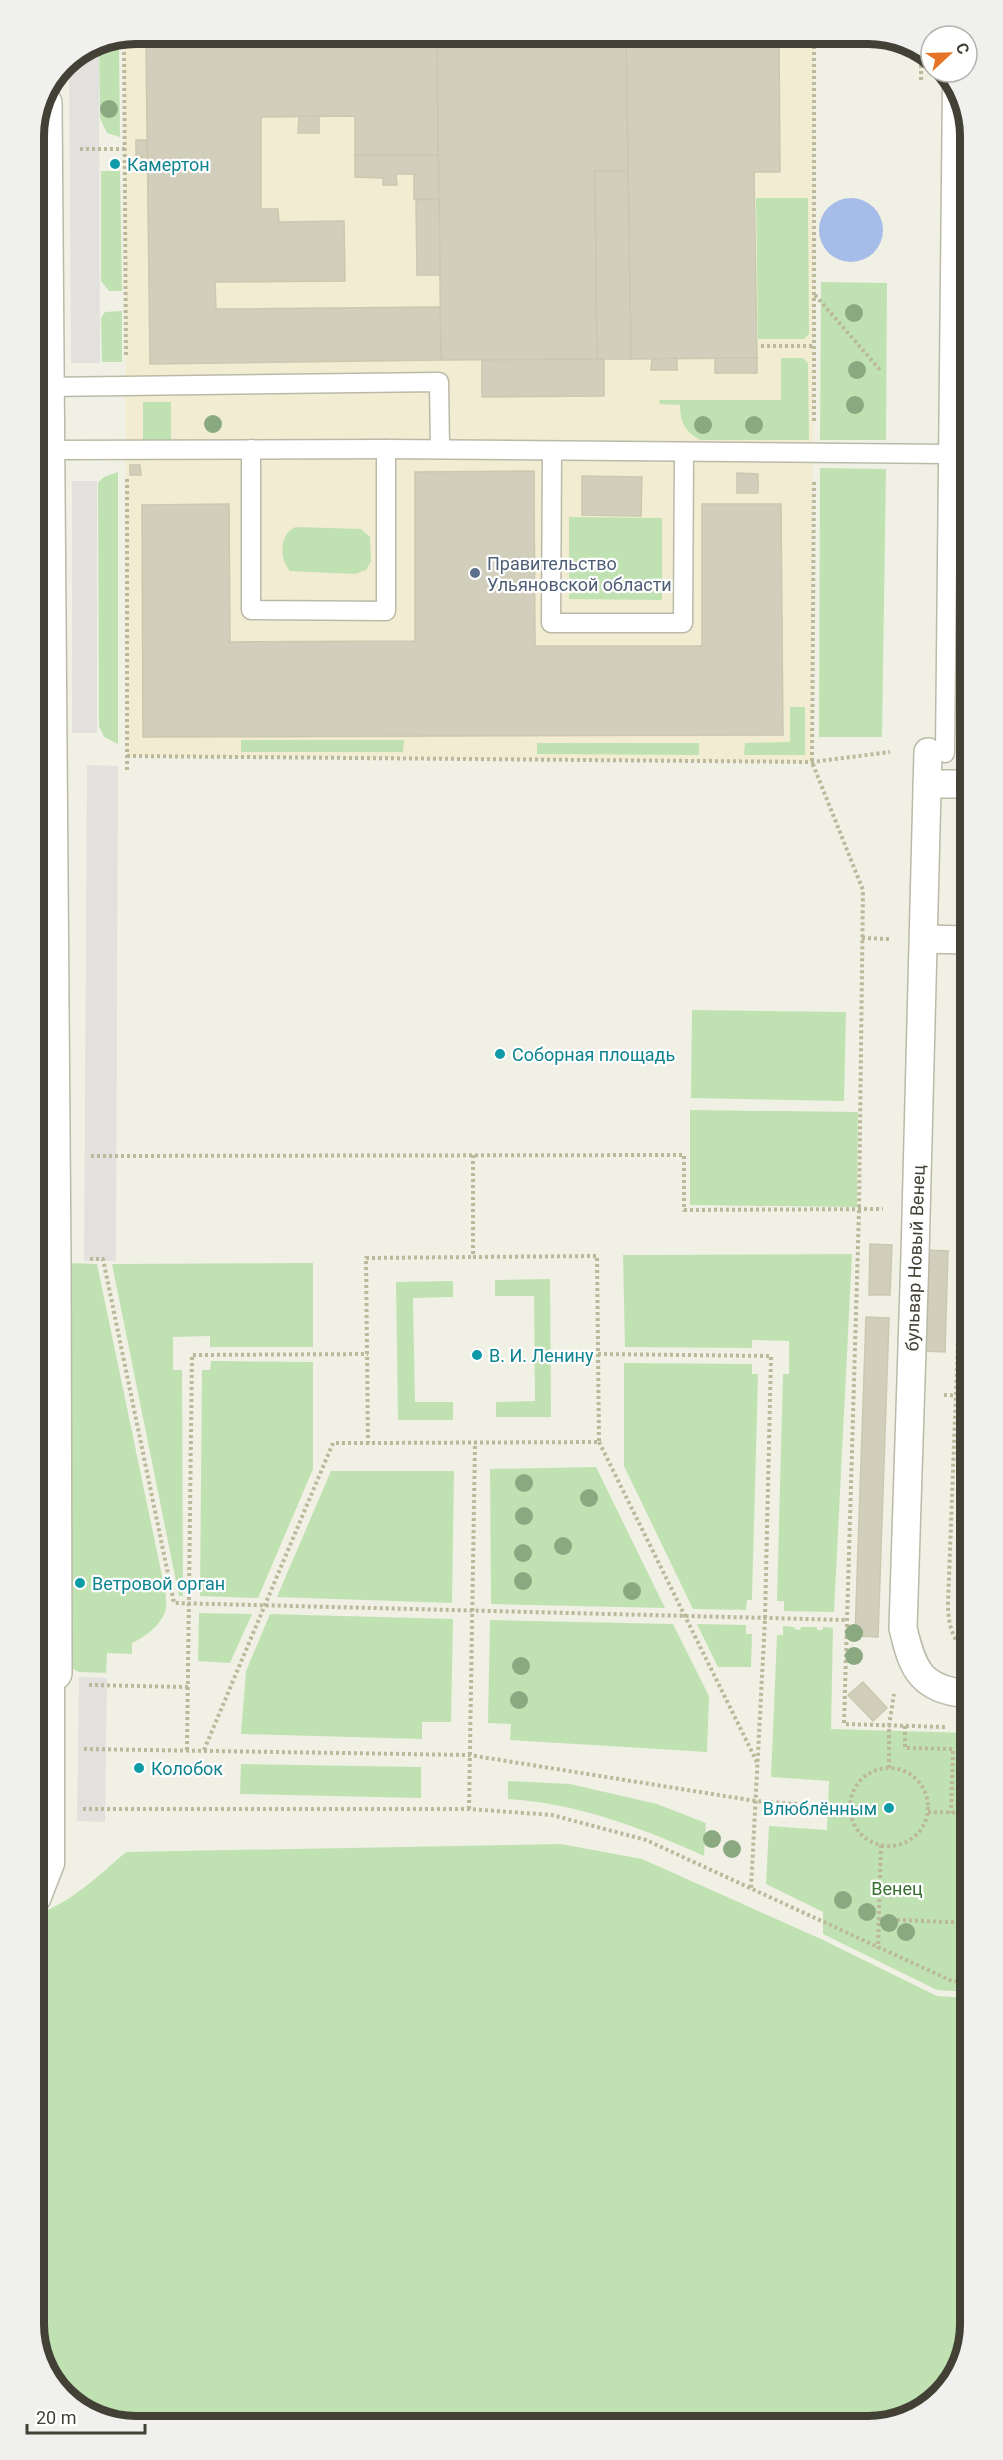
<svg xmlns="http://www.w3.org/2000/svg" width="1003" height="2460" font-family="Roboto,sans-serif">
  <rect width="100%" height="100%" fill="#f1f0e5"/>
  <polygon fill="#f1ecd2" points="814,34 812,762 127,756 124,40"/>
  <g fill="#c0e2b2">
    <polygon points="99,45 119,46 120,137 107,133 100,118"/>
    <polygon points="101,171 120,171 122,291 109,291 101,281"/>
    <polygon points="756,198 808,198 809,334 804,339 758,339"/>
    <polygon points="964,213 965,213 966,733 958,732"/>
    <polygon points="821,282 887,283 886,440 820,440"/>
    <polygon points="122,311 122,362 102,362 101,318 105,312"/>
    <path d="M 781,358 L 803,358 L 808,363 L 809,440 L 701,440 C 685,433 680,421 680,405 L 660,404 L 659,400 L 781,400 Z"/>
    <rect x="143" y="402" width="28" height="39"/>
    <polygon points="820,468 886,469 882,737 819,737"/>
    <polygon points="118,472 118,744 104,737 99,726 98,483 104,477"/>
    <polygon points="569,517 662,518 662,600 569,599"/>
    <path d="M 296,527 L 361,529 L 370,537 L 371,561 L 366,570 L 355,574 L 290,571 C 279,559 279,533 296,527 Z"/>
    <polygon points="790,707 805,707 805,755 744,755 745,743 790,742"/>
    <polygon points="241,740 404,740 403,752 241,752"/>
    <polygon points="537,743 699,743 699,755 537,754"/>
    <polygon points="692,1010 846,1012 844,1101 691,1098"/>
    <polygon points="690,1110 858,1112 857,1207 690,1205"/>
    <polygon points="852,1254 834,1612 784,1611 784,1601 777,1601 783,1374 789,1374 789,1341 752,1340 752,1348 625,1347 623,1255"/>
    <path d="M 70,1263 L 97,1264 L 166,1595 C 165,1598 167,1603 166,1608 C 163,1624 145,1637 132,1643 L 132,1654 L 107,1653 L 106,1673 L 79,1672 L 70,1667 Z"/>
    <polygon points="313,1263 313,1347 210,1347 210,1336 173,1337 173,1370 182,1370 183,1596 179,1596 112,1264"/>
    <polygon points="550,1279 551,1417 496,1417 496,1402 535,1401 534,1296 495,1296 495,1280"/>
    <polygon points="453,1281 453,1297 413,1298 415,1402 453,1402 453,1420 398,1420 396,1282"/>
    <polygon points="211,1361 313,1362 313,1469 258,1598 200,1596 202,1370 210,1370"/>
    <polygon points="624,1363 752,1364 752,1374 758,1374 752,1600 747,1600 746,1610 693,1609 624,1466"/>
    <polygon points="596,1467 665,1608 491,1604 490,1469"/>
    <polygon points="331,1471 454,1471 452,1603 277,1597"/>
    <polygon points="199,1613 252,1614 230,1663 198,1661"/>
    <polygon points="270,1614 453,1619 451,1722 422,1722 422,1739 241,1734 246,1671"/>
    <polygon points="490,1620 673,1624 709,1696 707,1752 510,1740 511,1724 488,1723"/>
    <polygon points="697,1624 746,1625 746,1634 752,1634 751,1667 718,1667"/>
    <polygon points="783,1626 794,1627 795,1629 800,1630 801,1627 817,1627 817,1630 822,1630 823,1627 833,1628 831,1729 969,1733 969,1992 937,1990 823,1934 823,1912 766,1884 769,1826 827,1830 829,1781 771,1777 777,1635 783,1635"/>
    <polygon points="241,1764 421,1767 421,1798 240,1794"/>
    <path d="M 508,1781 L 570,1784 L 657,1804 L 706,1823 L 704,1856 C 643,1828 576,1803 508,1799 Z"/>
    <path d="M 561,1844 L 642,1859 L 821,1939 L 937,1996 L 969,1998 L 970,2325 L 949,2387 L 900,2422 L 128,2427 L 73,2406 L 38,2357 L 37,1914 C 72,1902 98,1876 126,1852 Z"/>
  </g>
  <g fill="#e2e1dd">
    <polygon points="90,45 99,45 100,363 71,363 69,59"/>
    <rect x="72" y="481" width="25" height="252"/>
    <polygon points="87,765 118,766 116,1261 84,1261"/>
    <polygon points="79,1677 107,1678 105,1822 77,1821"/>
  </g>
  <circle fill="#a7bde9" cx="851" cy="230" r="32"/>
  <g fill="#d1cebc" stroke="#cbc8b0" stroke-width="1.5">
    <polygon points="779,40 780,172 754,172 757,358 631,359 626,42"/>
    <polygon points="626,42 628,171 595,171 597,359 441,360 437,44"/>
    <polygon points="437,44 438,155 355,155 355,116 261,117 261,209 278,209 279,222 344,221 345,281 215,282 216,309 440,307 441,360 150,364 146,47"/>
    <polygon points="299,116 319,116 319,133 298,133"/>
    <polygon points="136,140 147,140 147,157 136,158"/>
    <polygon points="355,155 438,155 439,199 414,199 414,174 396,174 397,185 383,185 383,178 355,177"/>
    <polygon points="595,171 628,171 631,359 597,359"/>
    <polygon points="439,199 440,275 417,275 416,200"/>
    <polygon points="677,358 677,370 651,370 652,359"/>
    <rect x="715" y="358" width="42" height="15"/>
    <polygon points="604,359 604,396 482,397 482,360"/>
    <polygon points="130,465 140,465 141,475 130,475"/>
    <polygon points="534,471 535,646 702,646 702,504 781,504 783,735 143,737 142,505 229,504 230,642 415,641 415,472"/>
    <polygon points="737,473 758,474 758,493 737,493"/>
    <polygon points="582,476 642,477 641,516 582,515"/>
    <polygon points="870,1244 892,1245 890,1295 869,1295"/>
    <polygon points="926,1250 948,1251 945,1352 923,1351"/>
    <polygon points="866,1317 889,1318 878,1637 855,1636"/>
    <polygon points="964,1419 968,1419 968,1618 959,1618"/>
    <polygon points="863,1682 887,1708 873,1721 848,1695"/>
  </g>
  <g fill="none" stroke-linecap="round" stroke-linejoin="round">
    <defs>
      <g id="service">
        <polyline points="47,387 439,382 440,449"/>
        <polyline points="251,449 251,610 386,611 386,449"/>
        <polyline points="48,450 386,449 949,454"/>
        <polyline points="552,451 551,623 683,623 684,453"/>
        <polyline points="945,753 952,85"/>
        <polyline points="37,1901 41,1900 55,1864 55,1673"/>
      </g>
      <g id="pedestrian">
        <path d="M 928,752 L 915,1255 L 903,1628 C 913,1671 921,1689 968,1694"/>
        <polyline points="927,784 966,784"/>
        <polyline points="924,939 967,940"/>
      </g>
      <polyline id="minor" points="45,103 54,1263 55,1673"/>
    </defs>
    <use href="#service" stroke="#bbbaa9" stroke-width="21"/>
    <use href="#pedestrian" stroke="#bbbaa9" stroke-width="30"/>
    <use href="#minor" stroke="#bbbaa9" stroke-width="36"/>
    <g stroke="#bcb89c" stroke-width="4" stroke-dasharray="3 3" stroke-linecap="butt">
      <polyline points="814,34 814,423"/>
      <polyline points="124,40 126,358"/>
      <polyline points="921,80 921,51"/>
      <polyline points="80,149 125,149"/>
      <polyline points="815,295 881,371"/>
      <polyline points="761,346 814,346"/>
      <polyline points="127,479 127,773"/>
      <polyline points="814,482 812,762 863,890 859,1210 844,1724 945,1727"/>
      <polyline points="127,756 812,762 890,752"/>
      <polyline points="862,938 889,939"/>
      <path d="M 967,1104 L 948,1603 C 948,1624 952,1640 968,1654"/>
      <polyline points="473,1155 473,1257 597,1256 599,1442 368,1443 366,1258 473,1257"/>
      <polyline points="91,1156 684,1155 684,1210 883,1209"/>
      <polyline points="90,1259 103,1259 174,1603 847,1620"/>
      <polyline points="598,1354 771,1356 765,1619 751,1888"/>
      <polyline points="944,1395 968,1396"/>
      <polyline points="599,1442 757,1762"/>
      <polyline points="89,1685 188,1687"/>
      <polyline points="905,1726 905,1748 953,1749 951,1813"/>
      <polyline points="84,1749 469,1755 756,1801 850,1808"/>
      <polyline points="187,1750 192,1355 368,1354"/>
      <polyline points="204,1750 333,1443 368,1443"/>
      <polyline points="889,1768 889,1726 894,1694"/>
      <circle cx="889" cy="1807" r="39"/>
      <polyline points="83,1809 469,1809 552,1815 646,1840 878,1947"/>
      <polyline points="469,1809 475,1443"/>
      <polyline points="928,1812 969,1813"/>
      <polyline points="881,1845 878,1947 952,1981 969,1982"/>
      <polyline points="879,1919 969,1923"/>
    </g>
    <use href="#service" stroke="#fff" stroke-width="18"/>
    <use href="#pedestrian" stroke="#fff" stroke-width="27"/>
    <use href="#minor" stroke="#fff" stroke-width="33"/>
  </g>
  <g fill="#8ba981">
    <circle cx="109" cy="109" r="9"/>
    <circle cx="854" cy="313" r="9"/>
    <circle cx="857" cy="370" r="9"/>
    <circle cx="855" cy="405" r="9"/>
    <circle cx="213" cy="424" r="9"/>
    <circle cx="703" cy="425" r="9"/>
    <circle cx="754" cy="425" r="9"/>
    <circle cx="524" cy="1483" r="9"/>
    <circle cx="589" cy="1498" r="9"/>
    <circle cx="524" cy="1516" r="9"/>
    <circle cx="563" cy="1546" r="9"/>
    <circle cx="523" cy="1553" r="9"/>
    <circle cx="523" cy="1581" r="9"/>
    <circle cx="632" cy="1591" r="9"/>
    <circle cx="854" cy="1633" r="9"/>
    <circle cx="854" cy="1656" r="9"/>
    <circle cx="521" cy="1666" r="9"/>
    <circle cx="519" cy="1700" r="9"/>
    <circle cx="712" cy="1839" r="9"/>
    <circle cx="732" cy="1849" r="9"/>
    <circle cx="843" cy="1900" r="9"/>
    <circle cx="867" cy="1912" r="9"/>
    <circle cx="889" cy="1923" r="9"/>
    <circle cx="906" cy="1932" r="9"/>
  </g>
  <g fill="#0f9aa8" stroke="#fff" stroke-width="2">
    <circle cx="115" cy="164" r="6"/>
    <circle cx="500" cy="1054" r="6"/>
    <circle cx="477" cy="1355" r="6"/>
    <circle cx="80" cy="1583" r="6"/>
    <circle cx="139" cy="1768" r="6"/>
    <circle cx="889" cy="1808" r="6"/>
  </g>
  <circle fill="#5c6f8a" stroke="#fff" stroke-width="2" cx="475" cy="573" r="6"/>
  <g text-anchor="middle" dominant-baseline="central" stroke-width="4.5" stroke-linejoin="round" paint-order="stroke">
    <g font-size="18" fill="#0d838f" stroke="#fff" text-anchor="start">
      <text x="127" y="164">Камертон</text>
      <text x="512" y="1054">Соборная площадь</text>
      <text x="489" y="1355">В. И. Ленину</text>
      <text x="92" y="1583">Ветровой орган</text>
      <text x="151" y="1768">Колобок</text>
      <text x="877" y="1808" text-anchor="end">Влюблённым</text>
    </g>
    <g font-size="18" fill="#4e5e75" stroke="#fff" text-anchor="start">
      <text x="487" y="563">Правительство<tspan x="487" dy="21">Ульяновской области</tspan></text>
    </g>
    <g font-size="18" fill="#434135" stroke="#fff">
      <text transform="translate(915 1258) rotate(-88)">бульвар Новый Венец</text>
    </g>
    <g font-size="18" fill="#376f2f" stroke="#fff">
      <text x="897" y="1888">Венец</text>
    </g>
  </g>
  <path d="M0 0H1003V2460H0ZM136 44H868A92 92 0 0 1 960 136V2324A92 92 0 0 1 868 2416H136A92 92 0 0 1 44 2324V136A92 92 0 0 1 136 44Z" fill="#f0f0ef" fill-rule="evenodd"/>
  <path fill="none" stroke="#434135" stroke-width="8" d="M136 44H868A92 92 0 0 1 960 136V2324A92 92 0 0 1 868 2416H136A92 92 0 0 1 44 2324V136A92 92 0 0 1 136 44Z"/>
  <g transform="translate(949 54) rotate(68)"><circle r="28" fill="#ffffff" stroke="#b4b3ae" stroke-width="1.5"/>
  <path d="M0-4.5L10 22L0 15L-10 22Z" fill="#e57428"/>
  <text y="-9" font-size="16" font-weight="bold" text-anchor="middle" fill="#434135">С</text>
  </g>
  <path d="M27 2424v9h118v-9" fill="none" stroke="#434135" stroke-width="3"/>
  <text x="36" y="2424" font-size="18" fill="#434135" stroke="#ffffff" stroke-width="4.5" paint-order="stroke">20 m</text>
</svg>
